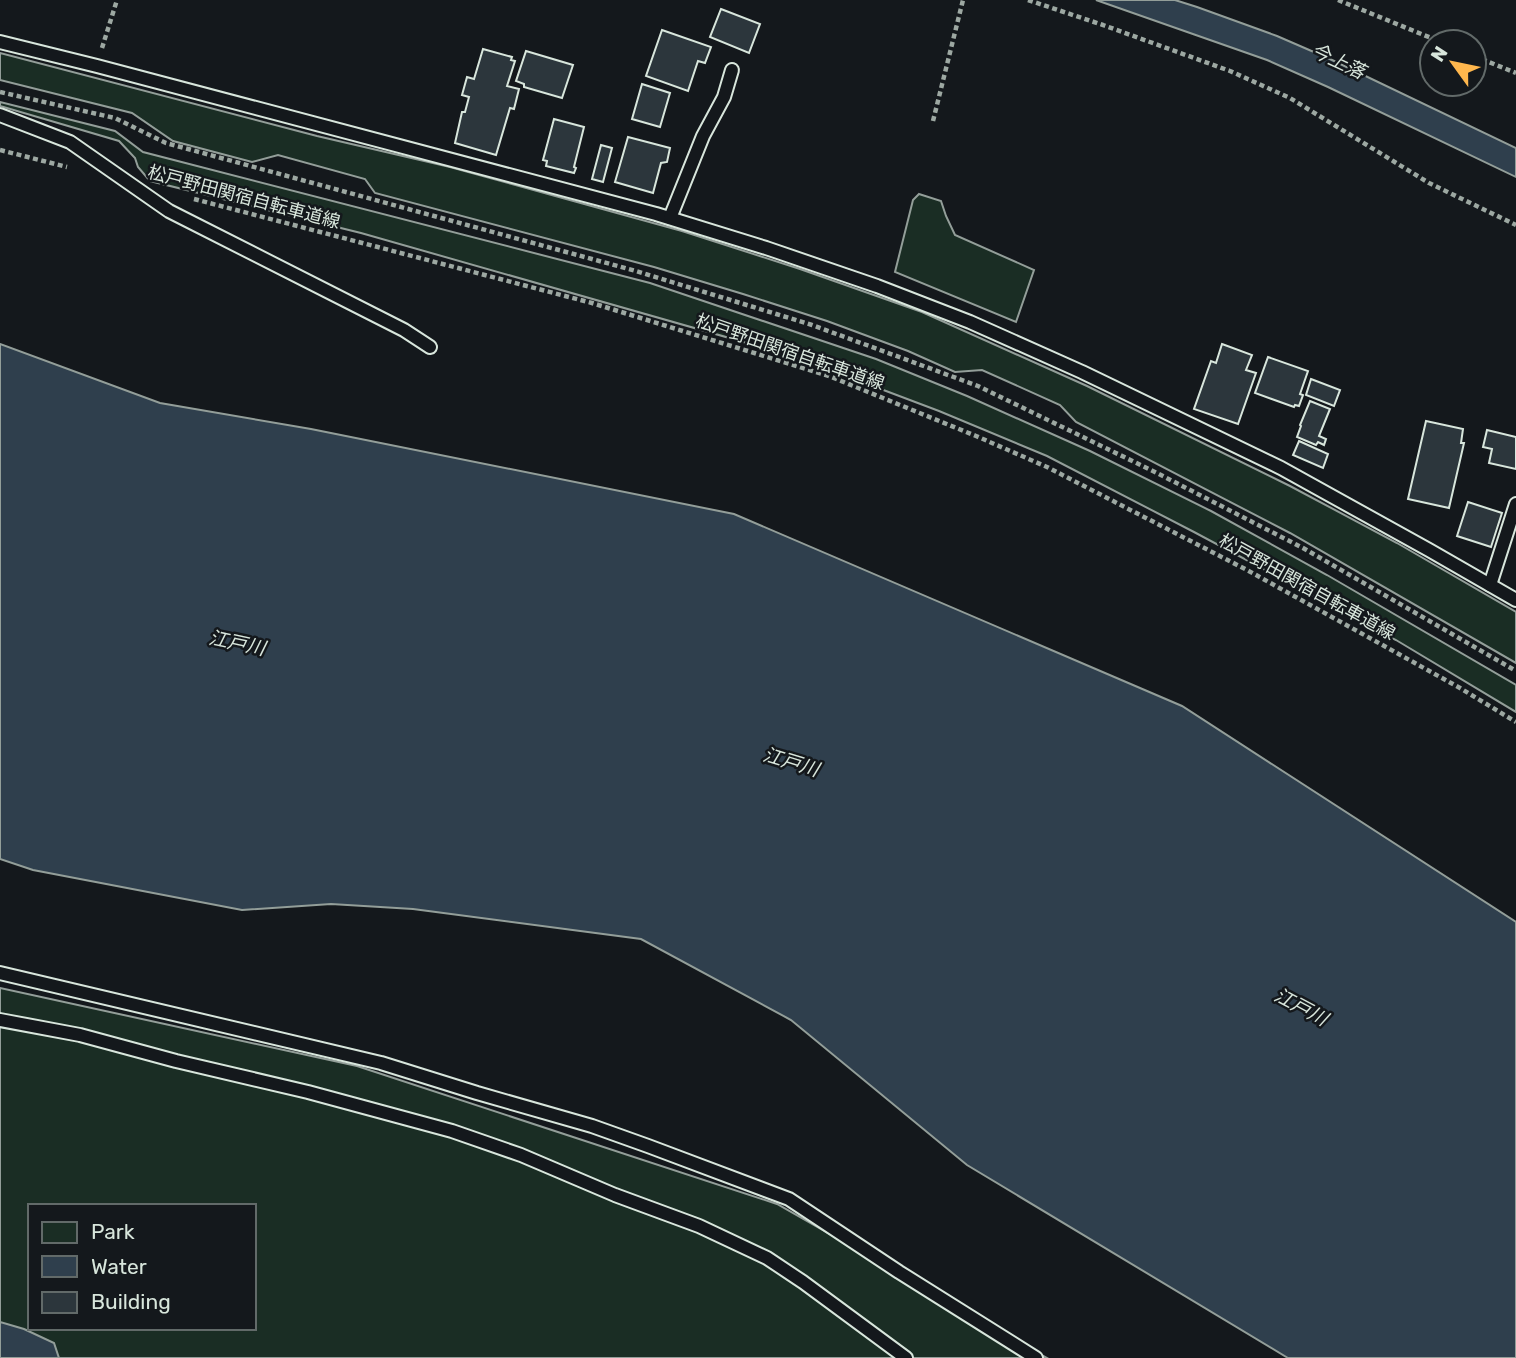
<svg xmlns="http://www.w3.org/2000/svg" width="1516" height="1358" font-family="Rubik,'Noto Sans JP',sans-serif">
  <rect width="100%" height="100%" fill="#14181c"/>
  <g fill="#1a2d24" stroke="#939e99" stroke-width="2" fill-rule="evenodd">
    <polygon points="0,53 317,136 450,167 682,231 800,269 922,312 1087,386 1290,486 1397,543 1516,612 1516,663 1290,533 1076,422 1060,405 982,370 955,372 908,351 827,321 743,294 654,267 375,193 365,179 278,155 252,162 173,141 132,113 0,80"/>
    <polygon points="0,102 115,131 143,152 650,283 876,359 967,396 1090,451 1211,511 1327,575 1516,685 1516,712 1396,640 1194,532 1047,456 939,411 796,357 361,233 150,181 138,167 135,158 119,141 0,106"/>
    <polygon points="919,194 941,201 946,216 955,235 1034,270 1016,322 895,272 913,200"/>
    <path d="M 0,988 L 357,1066 L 777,1204 L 1047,1358 L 0,1358 ZM 30,1206 L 254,1206 L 254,1328 L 30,1328 Z"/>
  </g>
  <g fill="#2f3f4d" stroke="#939e99" stroke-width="2">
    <polygon points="1096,0 1175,0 1197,7 1277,36 1330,59 1516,148 1516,177 1328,87 1267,60"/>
    <polygon points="0,344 160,403 311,429 734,514 1182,706 1516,922 1516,1358 1288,1358 967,1165 791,1020 641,939 413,909 331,904 242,910 33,870 0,859"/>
    <polygon points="0,1322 24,1329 54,1343 59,1358 0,1358"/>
  </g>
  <g fill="#2c363c" stroke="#d8e6dc" stroke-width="2">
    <polygon points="721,9 760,24 749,53 710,37"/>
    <polygon points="662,30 711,47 705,63 698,61 688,91 646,76"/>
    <polygon points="483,49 512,57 511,60 515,61 507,86 519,89 514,109 510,108 496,155 455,143 462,112 465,112 469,97 462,95 467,77 474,79"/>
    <polygon points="526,51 573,65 562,98 524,87 524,84 516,81"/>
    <polygon points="642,84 670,93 660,127 632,119"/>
    <polygon points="554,119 584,127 574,167 576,168 574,173 546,166 547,161 543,160"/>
    <polygon points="628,137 670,148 667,162 661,163 653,193 615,182"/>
    <polygon points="601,145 612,148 603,182 592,179"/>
    <polygon points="1222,344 1252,355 1246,370 1256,373 1238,424 1194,409 1211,361 1216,363"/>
    <polygon points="1268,357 1308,371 1300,394 1303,395 1299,406 1295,405 1294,407 1255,393"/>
    <polygon points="1311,379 1340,390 1334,406 1306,395"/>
    <polygon points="1310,401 1330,409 1319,436 1326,439 1324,445 1318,442 1316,445 1297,437 1301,426 1300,425"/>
    <polygon points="1426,421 1463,429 1461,443 1464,443 1449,508 1408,499"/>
    <polygon points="1487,430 1516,437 1516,469 1489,463 1492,449 1483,447"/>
    <polygon points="1299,441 1328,454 1323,468 1293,455"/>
    <polygon points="1468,502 1502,513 1491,547 1457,536"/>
  </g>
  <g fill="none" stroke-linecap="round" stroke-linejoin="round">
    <defs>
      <g id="lane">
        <polyline points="0,42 97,66 656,214 766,248 877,286 970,322 1082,372 1281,468 1429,550 1516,600"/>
        <polyline points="0,115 70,142 169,211 404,330 430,347"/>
        <polyline points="670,218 703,136 724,97 732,70"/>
        <polyline points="1490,585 1516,504"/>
        <polyline points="0,973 381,1063 477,1093 592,1126 648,1146 789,1199 899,1272 1036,1358"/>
        <polyline points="0,1020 80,1035 176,1061 308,1092 452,1131 521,1155 615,1195 699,1226 767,1258 803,1282 906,1358"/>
      </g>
    </defs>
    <use href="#lane" stroke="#d8e6dc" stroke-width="16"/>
    <g stroke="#9da8a2" stroke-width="4.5" stroke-dasharray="5 3.5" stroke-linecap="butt">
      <polyline points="1028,0 1103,25 1230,71 1290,98 1429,183 1516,225"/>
      <polyline points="1338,0 1441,42"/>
      <polyline points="102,48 117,0"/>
      <polyline points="1474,56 1516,73"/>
      <polyline points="0,92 115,118 166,143 636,271 812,325 978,386 1157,473 1303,548 1516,671"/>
      <polyline points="933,121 963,0"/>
      <polyline points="0,150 67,167"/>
      <polyline points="194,199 592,303 829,376 976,436 1047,467 1247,570 1460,688 1516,722"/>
    </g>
    <use href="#lane" stroke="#14181c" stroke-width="12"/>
  </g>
  <g text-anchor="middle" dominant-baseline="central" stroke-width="5" stroke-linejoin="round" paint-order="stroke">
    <g font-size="18" fill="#d8e6dc" stroke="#14181c">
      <text transform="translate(244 197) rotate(15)">松戸野田関宿自転車道線</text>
      <text transform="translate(790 352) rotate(19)">松戸野田関宿自転車道線</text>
      <text transform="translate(1307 587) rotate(29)">松戸野田関宿自転車道線</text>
    </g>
    <g font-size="19" font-style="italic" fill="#d8e6dc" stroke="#14181c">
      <text transform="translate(1338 61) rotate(25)">今上落</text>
      <text transform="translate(237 643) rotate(12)">江戸川</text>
      <text transform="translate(791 762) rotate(17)">江戸川</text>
      <text transform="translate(1301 1007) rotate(28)">江戸川</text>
    </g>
  </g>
  <rect x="28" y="1204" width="228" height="126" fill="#14181c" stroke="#626a69" stroke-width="2"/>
  <rect x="42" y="1222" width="35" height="21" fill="#1a2d24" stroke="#626a69" stroke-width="2"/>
  <text x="91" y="1239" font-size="21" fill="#d8e6dc">Park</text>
  <rect x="42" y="1256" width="35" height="21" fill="#2f3f4d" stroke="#626a69" stroke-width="2"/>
  <text x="91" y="1274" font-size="21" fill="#d8e6dc">Water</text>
  <rect x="42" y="1292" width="35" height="21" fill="#2c363c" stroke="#626a69" stroke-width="2"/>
  <text x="91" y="1309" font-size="21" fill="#d8e6dc">Building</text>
  <g transform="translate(1453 63) rotate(303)"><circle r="33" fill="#14181c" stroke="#626a69" stroke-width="2"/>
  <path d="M0-5L12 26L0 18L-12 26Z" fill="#ffb74d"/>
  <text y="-10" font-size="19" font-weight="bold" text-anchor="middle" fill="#d8e6dc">N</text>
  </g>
</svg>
